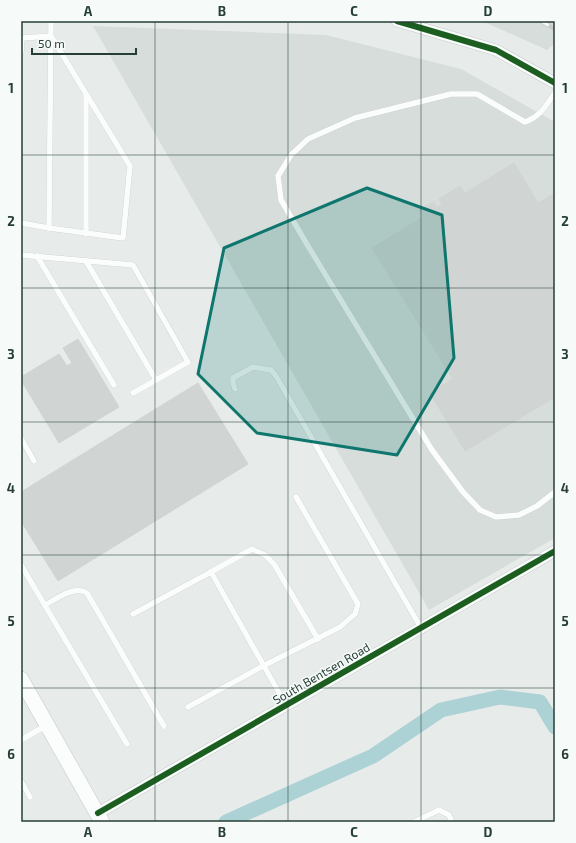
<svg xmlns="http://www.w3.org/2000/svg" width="576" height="843" font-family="'Exo 2',sans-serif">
  <rect width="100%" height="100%" fill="#e7ecea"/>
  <g fill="#d6ddda">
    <polygon points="482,21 555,21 555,43 547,50"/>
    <polygon points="93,26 326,35 461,69 555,122 555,538 429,610"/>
  </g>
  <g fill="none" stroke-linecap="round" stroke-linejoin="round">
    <polyline stroke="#add2d5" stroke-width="15" points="226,822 373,756 441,710 500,697 540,702 555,727"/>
  </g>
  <g fill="#d0d5d3" stroke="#d0d5d3">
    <polygon points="514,163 538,203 555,193 555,397 465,451 430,393 453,379 372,248 423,217 419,210 433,202 437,208 442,204 439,199 460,186 465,193"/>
    <polygon points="78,339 119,407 59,443 21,380 21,377 59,354 67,366 72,363 63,348"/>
    <polygon points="198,383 248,464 58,581 21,521 21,492"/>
  </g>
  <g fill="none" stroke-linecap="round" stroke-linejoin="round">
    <defs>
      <g id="service">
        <polyline points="51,36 130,166 123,238 49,228 51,21"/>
        <polyline points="21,53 22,38 51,36"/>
        <path d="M 555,93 C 546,105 540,117 525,122 L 477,94 L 451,94 L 355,118 L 308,139 L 291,155 L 278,176 L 281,200 L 308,246 L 432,450 L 463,492 L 480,510 L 496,517 L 519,515 L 537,506 L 555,492"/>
        <polyline points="86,95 86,234"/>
        <polyline points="21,223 49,228"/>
        <polyline points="21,255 133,265 188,362 133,393"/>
        <polyline points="37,256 114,385"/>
        <polyline points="86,261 156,380"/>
        <polyline points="235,389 233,383 233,378 253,367 271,370 276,376 421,628"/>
        <polyline points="21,438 34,461"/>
        <polyline points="21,565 127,744"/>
        <path d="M 45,605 C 56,599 74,585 87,593 L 164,726"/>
        <polyline points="133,614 211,572"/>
        <polyline points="286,705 211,572 252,549 265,555 274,564 318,639"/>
        <polyline points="188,707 263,666 340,627 355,614 358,604 296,497"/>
        <polyline points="21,740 47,725"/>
        <polyline points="21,781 30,797"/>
        <polyline points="414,822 439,810 449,815 452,822"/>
      </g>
      <g id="minor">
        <polyline points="397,21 496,50 555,83"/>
        <polyline points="98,813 555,551"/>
      </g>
      <polyline id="secondary" points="21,679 102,822"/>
    </defs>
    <use href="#service" stroke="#c4c9c7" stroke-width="6"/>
    <use href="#minor" stroke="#c4c9c7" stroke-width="12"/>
    <use href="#secondary" stroke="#c3c9c7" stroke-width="16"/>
    <use href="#service" stroke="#fbfcfc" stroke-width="5.5"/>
    <use href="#minor" stroke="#fbfcfc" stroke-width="11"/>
    <use href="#secondary" stroke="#fbfcfc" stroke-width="15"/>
    <defs>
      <polyline id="rail" points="541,21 555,29"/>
    </defs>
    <use href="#rail" stroke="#c8cccb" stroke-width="4.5"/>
    <use href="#rail" stroke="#f6faf8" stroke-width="3" stroke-dasharray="9" stroke-linecap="butt"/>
    <defs>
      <g id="cycleway">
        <polyline points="397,21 496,50 555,83"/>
        <polyline points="98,813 555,551"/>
      </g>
    </defs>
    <use href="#cycleway" stroke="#f6faf8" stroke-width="8"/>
    <use href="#cycleway" stroke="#1b5e20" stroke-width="6"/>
  </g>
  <path fill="#0f766e" fill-opacity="0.2" stroke="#0f766e" stroke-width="3" stroke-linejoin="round" d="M 367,188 L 442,215 L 454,358 L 397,455 L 257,433 L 198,374 L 224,248 Z"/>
  <path fill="none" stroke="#263e36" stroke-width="1" stroke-opacity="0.55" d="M 155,21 L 155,822M 288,21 L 288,822M 421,21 L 421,822M 21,155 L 555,155M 21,288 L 555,288M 21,422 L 555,422M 21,555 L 555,555M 21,688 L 555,688"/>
  <g text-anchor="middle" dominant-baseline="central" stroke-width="3" stroke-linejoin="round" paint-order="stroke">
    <g font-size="12" fill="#263e36" stroke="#f6faf8">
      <text transform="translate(321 673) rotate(-30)">South Bentsen Road</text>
    </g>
  </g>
  <rect width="576" height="843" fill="none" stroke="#f6faf8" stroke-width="44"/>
  <path d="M32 48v6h104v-6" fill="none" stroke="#263e36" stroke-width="2"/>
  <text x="38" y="48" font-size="12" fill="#263e36" stroke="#f6faf8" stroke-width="3" paint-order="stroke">50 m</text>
  <rect x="22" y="22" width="532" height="799" fill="none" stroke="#263e36" stroke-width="1.5"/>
  <g font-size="13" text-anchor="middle" font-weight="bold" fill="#263e36">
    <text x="88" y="16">A</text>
    <text x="222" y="16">B</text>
    <text x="354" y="16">C</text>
    <text x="488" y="16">D</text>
    <text x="11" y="93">1</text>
    <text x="565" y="93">1</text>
    <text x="11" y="226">2</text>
    <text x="565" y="226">2</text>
    <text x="11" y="359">3</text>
    <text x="565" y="359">3</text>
    <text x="11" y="493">4</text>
    <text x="565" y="493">4</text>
    <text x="11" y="626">5</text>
    <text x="565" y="626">5</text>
    <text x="11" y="759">6</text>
    <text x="565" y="759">6</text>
    <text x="88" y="837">A</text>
    <text x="222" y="837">B</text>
    <text x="354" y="837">C</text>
    <text x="488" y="837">D</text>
  </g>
</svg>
